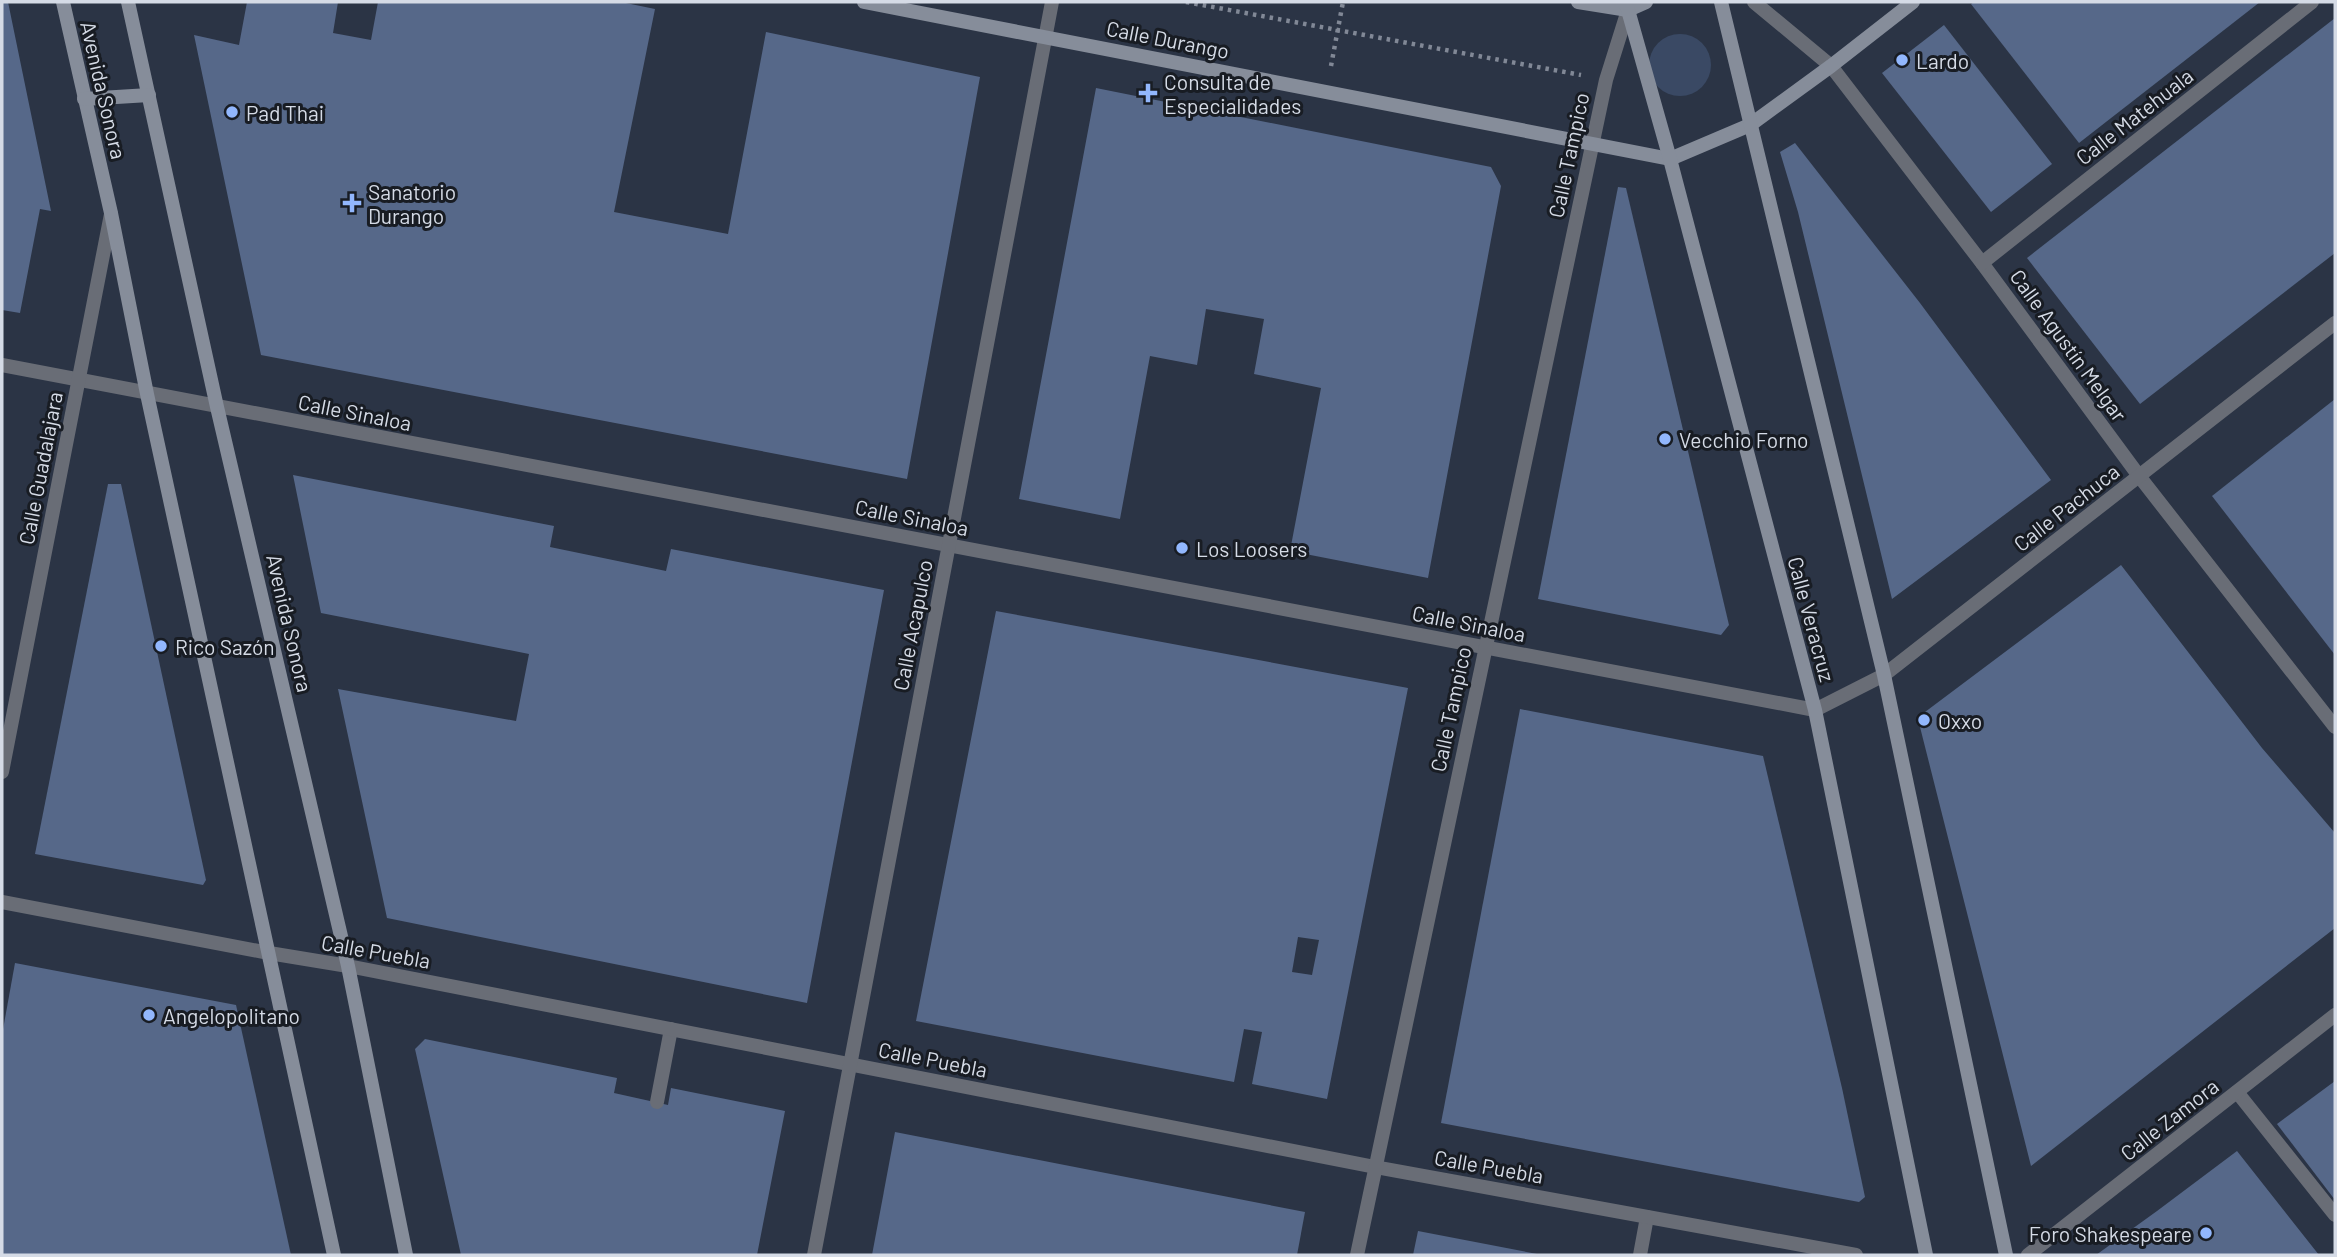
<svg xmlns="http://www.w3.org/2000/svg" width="2337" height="1257" font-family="Barlow,sans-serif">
  <rect width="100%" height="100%" fill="#2b3445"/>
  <circle fill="#3a4964" cx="1680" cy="65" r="31"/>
  <g fill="#566889" fill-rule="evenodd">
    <polygon points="2,2 8,2 51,211 40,209 20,313 2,310"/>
    <polygon points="247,2 338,2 333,33 371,40 378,2 621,2 655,9 614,212 728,234 766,32 980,77 907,479 261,355 194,35 239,45"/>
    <polygon points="1974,2 2260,2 2079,143 1971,4"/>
    <polygon points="2335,18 2335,253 2140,404 2027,258"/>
    <polygon points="1944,25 2052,164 1991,212 1882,73"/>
    <polygon points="1096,88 1491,167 1501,186 1428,578 1290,551 1321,388 1254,374 1264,319 1206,309 1197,365 1150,356 1120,519 1019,499"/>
    <polygon points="1795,143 1920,303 2051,480 1892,599 1798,212 1780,152"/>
    <polygon points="1618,187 1626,188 1729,625 1721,635 1538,599"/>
    <polygon points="2335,399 2335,655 2212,496"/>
    <polygon points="293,475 554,526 550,547 666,571 671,549 884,590 807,1003 387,918 338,689 516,721 529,654 321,613"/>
    <polygon points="108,484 121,484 206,880 203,885 35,854"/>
    <polygon points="2121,565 2262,748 2335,833 2335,928 2031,1166 1920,727 1921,715"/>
    <path d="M 996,611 L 1408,688 L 1327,1099 L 1252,1084 L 1262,1032 L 1244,1029 L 1234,1082 L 916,1021 ZM 1298,937 L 1319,940 L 1312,975 L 1292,972 Z"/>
    <polygon points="1520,709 1763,756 1842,1088 1865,1197 1859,1202 1441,1123"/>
    <polygon points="15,963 236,1005 291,1255 2,1255 2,1035"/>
    <polygon points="425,1039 617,1078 614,1093 668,1105 671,1088 785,1111 757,1255 461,1255 415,1049"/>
    <polygon points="2335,1081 2335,1200 2277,1124"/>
    <polygon points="895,1132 1305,1212 1297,1255 872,1255"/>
    <polygon points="2237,1151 2319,1255 2096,1255 2157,1211"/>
    <polygon points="1418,1231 1537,1254 1537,1255 1413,1255"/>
  </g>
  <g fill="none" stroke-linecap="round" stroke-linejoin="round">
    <g stroke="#818896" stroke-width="4.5" stroke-dasharray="3.5 5" stroke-linecap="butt">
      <polyline points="1186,2 1581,75"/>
      <polyline points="1331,66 1343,2"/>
    </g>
    <g stroke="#696d76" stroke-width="14">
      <polyline points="2237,1092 2335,1215"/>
      <polyline points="657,1102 671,1029"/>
      <polyline points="1640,1255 1647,1217"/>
    </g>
    <g stroke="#696d76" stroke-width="14">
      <polyline points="1754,2 1831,66 1982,263 2139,476 2335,727"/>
      <polyline points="1982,263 2312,2"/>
      <polyline points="2,365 1815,710 1884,675 2335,323"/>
      <polyline points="2,772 111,214"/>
      <polyline points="2,902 269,953 348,966 1375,1167 1856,1255"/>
      <polyline points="814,1255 1052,2"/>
      <polyline points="1357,1255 1606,80 1628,10"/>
      <polyline points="2028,1255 2335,1015"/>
    </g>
    <g stroke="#868d9a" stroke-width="14">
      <polyline points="63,2 111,213 147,394 334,1255"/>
      <polyline points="128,2 217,407 348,966 406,1255"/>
      <polyline points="864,2 1670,159 1750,125 1831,66 1913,2"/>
      <polyline points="1578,2 1628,10 1646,2"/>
      <polyline points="1624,2 1628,10 1670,159 1815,710 1926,1255"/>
      <polyline points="1721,2 1884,675 2006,1255"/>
      <polyline points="84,99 149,95"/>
    </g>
  </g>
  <g fill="#92b7fd" stroke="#181c23" stroke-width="2.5">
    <circle cx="1902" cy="60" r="7"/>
    <path d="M1144.5 82.5h7v7h7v7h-7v7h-7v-7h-7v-7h7z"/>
    <circle cx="232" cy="112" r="7"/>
    <path d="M348.5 192.5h7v7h7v7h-7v7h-7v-7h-7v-7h7z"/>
    <circle cx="1665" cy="439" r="7"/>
    <circle cx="1182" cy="548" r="7"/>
    <circle cx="161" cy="646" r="7"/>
    <circle cx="1924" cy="720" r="7"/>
    <circle cx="149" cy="1015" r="7"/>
    <circle cx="2206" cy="1233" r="7"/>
  </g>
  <g text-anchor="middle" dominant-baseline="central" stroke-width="6" stroke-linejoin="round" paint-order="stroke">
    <g font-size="21" fill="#d5dbe6" stroke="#181c23">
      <text transform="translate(1168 39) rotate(11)">Calle Durango</text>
      <text transform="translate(104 90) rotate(77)">Avenida Sonora</text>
      <text transform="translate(2134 116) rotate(-38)">Calle Matehuala</text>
      <text transform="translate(1568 155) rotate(-78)">Calle Tampico</text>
      <text transform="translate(2069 345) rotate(54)">Calle Agustín Melgar</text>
      <text transform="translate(355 412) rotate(11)">Calle Sinaloa</text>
      <text transform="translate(40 468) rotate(-79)">Calle Guadalajara</text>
      <text transform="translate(2066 507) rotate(-38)">Calle Pachuca</text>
      <text transform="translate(912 517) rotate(11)">Calle Sinaloa</text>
      <text transform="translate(1812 619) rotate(75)">Calle Veracruz</text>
      <text transform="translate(290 623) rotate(77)">Avenida Sonora</text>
      <text transform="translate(1469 623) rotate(11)">Calle Sinaloa</text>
      <text transform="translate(912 625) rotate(-79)">Calle Acapulco</text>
      <text transform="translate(1450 709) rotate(-78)">Calle Tampico</text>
      <text transform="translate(376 951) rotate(10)">Calle Puebla</text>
      <text transform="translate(933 1059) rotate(11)">Calle Puebla</text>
      <text transform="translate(2169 1119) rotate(-38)">Calle Zamora</text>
      <text transform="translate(1489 1166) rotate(10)">Calle Puebla</text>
    </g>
    <g font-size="21" fill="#d5dbe6" stroke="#181c23" text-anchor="start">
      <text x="1916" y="60">Lardo</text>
      <text x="1164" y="81">Consulta de<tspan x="1164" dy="24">Especialidades</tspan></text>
      <text x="246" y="112">Pad Thai</text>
      <text x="368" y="191">Sanatorio<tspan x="368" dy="24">Durango</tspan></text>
      <text x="1679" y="439">Vecchio Forno</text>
      <text x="1196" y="548">Los Loosers</text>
      <text x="175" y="646">Rico Sazón</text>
      <text x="1938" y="720">Oxxo</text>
      <text x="163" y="1015">Angelopolitano</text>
      <text x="2192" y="1233" text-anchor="end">Foro Shakespeare</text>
    </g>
  </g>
  <rect width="2337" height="1257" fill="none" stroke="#d5dbe6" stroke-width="7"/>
</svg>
